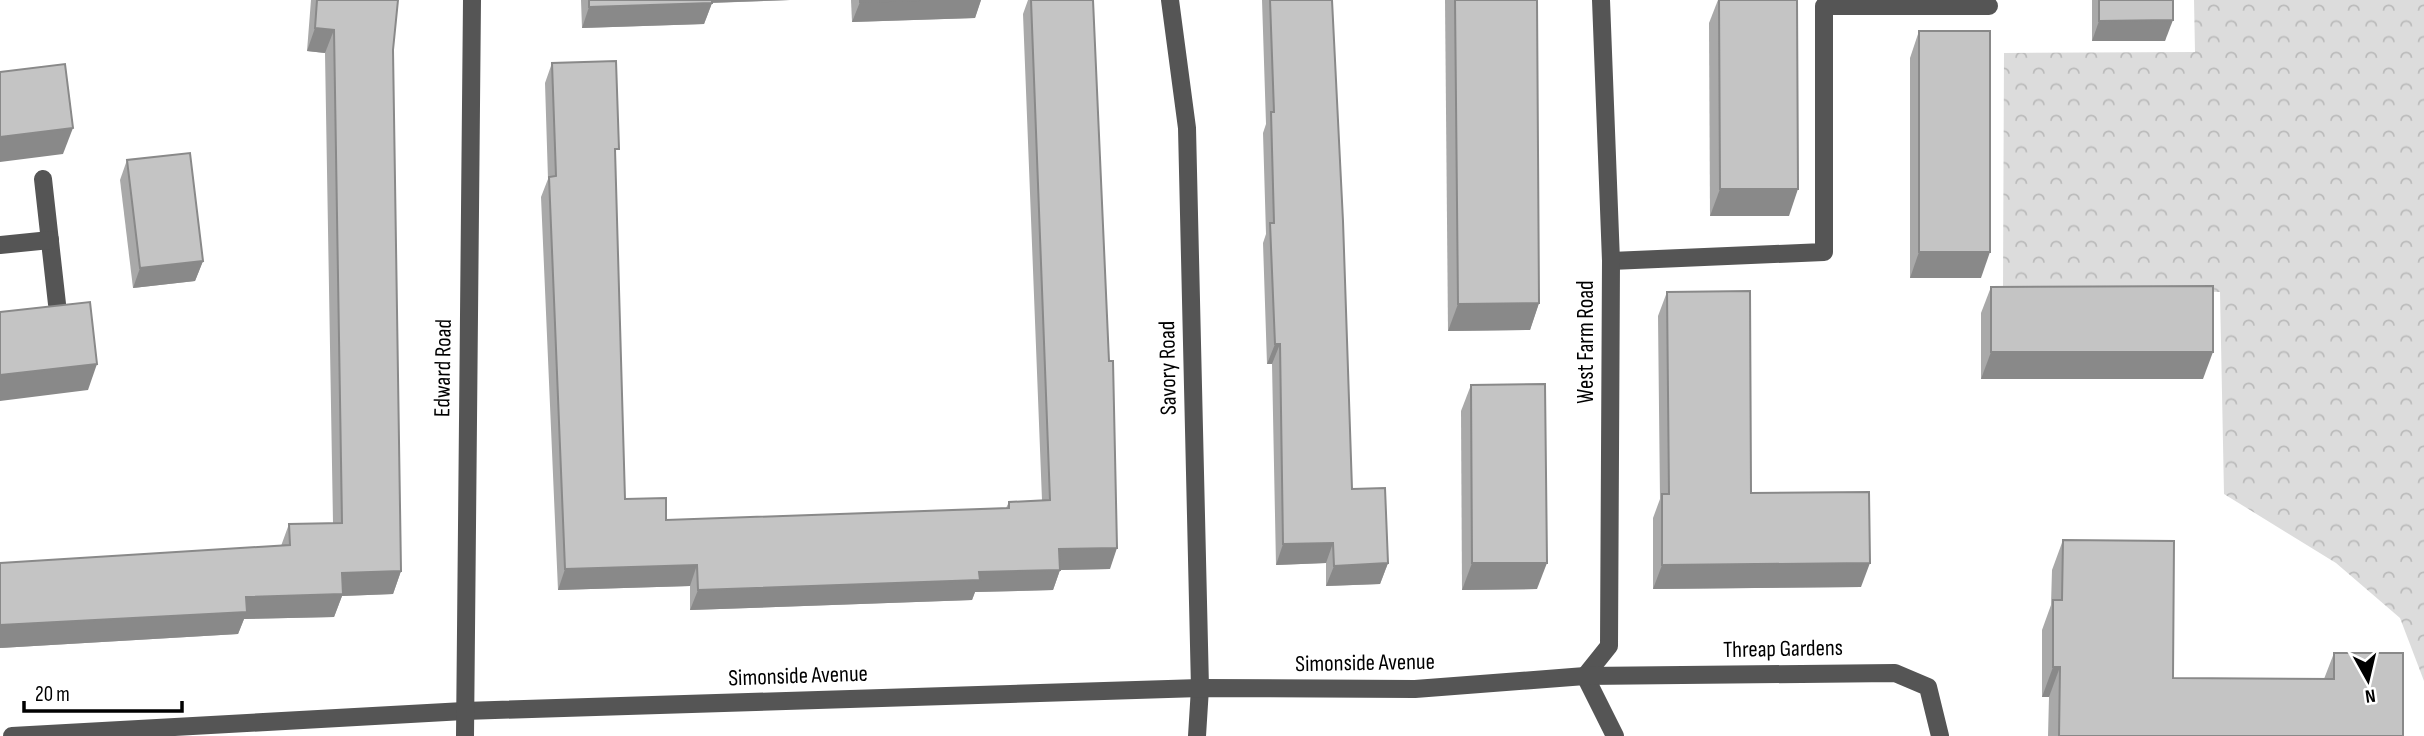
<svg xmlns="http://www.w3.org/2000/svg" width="2424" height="736" font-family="'Sofia Sans Condensed',sans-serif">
  <defs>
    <pattern id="forest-crowns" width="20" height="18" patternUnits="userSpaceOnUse" patternTransform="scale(1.75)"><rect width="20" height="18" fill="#dcdcdc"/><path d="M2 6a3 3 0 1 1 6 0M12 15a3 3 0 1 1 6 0" fill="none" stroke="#bbb"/></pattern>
  </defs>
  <rect width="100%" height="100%" fill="#fff"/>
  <polygon fill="url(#forest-crowns)" points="2194,0 2424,0 2424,681 2400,618 2336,563 2224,494 2220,292 2003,289 2004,53 2195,52"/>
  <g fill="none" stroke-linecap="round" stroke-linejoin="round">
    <g stroke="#555" stroke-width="18">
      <polyline points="1170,0 1187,128 1200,688 1197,736"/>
      <polyline points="43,179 57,304"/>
      <polyline points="0,245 50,240"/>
      <polyline points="1611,261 1824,252 1824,6 1989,6"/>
      <polyline points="1585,676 1609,646 1611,261 1601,0"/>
      <polyline points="1585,676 1615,736"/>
      <polyline points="12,736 464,711 1200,688 1415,689 1585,676 1895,673 1928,687 1940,736"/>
      <polyline points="465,736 472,0"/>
    </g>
  </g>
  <g fill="#a9a9a9">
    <polygon points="311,0 398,0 393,50 401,571 393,594 342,596 334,617 244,619 238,634 0,648 281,546 289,524 333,523 325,53 307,51"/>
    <polygon points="581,0 790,0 712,3 704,24 582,28"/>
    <polygon points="851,0 981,0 975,18 852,22"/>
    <polygon points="1028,0 1093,0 1110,569 1060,570 1053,590 975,592 972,600 690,610 690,586 558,590 541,197 548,179 545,83 552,63 615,159 625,499 666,520 1006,508 1009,502 1042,500 1023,14"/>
    <polygon points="1262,0 1332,0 1352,489 1388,563 1380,584 1326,586 1326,563 1276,565 1272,364 1267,364 1263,243 1266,234 1263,133 1266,124"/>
    <polygon points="1445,0 1537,0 1539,303 1530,330 1448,331"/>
    <polygon points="1718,0 1797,0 1789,216 1710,216 1709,23"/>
    <polygon points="2092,0 2173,0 2165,41 2092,41"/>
    <polygon points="1919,31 1981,278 1910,278 1910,58"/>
    <polygon points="127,160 203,261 195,281 133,288 120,180"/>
    <polygon points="1991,287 2203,379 1981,379 1981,313"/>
    <polygon points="1667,292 1751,493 1861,587 1653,589 1653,518 1660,499 1658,316"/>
    <polygon points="1471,385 1537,589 1462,590 1461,411"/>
    <polygon points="2063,540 2173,678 2324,679 2334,653 2403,736 2048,736 2049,697 2042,697 2042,630 2051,605 2052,570"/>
  </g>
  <g fill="#898989">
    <polygon points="705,0 790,0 704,3"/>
    <polygon points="919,0 981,0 975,18 852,22 860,2"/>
    <polygon points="712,3 704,24 582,28 589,7"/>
    <polygon points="2173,20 2165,41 2092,41 2099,21"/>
    <polygon points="315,28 334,30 325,53 307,51"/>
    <polygon points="73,128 63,154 0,162 0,137"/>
    <polygon points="1720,189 1798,189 1789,216 1710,216"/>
    <polygon points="1919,252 1990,252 1981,278 1910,278"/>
    <polygon points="203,261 195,281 133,288 140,268"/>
    <polygon points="1539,303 1530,330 1448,331 1458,304"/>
    <polygon points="1275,344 1280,344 1272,364 1267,364"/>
    <polygon points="1991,352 2213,352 2203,379 1981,379"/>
    <polygon points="97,364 88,390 0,401 0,375"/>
    <polygon points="1333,543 1326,563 1276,565 1283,544"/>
    <polygon points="1117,548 1110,569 1060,570 1053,590 975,592 972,600 690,610 698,590 979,572 1059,549"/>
    <polygon points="1388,563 1380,584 1326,586 1334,566"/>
    <polygon points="1472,563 1547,563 1537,589 1462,590"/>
    <polygon points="1870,563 1861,587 1653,589 1662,565"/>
    <polygon points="697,565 690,586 558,590 565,569"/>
    <polygon points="401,571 393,594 342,596 334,617 244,619 238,634 0,648 0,625 246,597 342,573"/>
    <polygon points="2053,667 2060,667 2049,697 2042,697"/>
  </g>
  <g fill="#c4c4c4" stroke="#898989" stroke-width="2">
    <polygon points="317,0 398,0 393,50 401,571 342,573 343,594 246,597 247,612 0,625 0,563 290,545 289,524 342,523 334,30 315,28"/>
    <polygon points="589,0 712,0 712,3 589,7"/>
    <polygon points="860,0 919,0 860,2"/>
    <polygon points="1031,0 1093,0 1109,361 1113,361 1117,548 1059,549 1060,570 979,572 980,580 698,590 697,565 565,569 549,177 556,176 552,63 616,61 619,149 615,149 625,499 666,498 666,520 1009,508 1009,502 1050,500"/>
    <polygon points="1270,0 1332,0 1343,221 1352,489 1385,488 1388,563 1334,566 1333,543 1283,544 1280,344 1275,344 1270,223 1274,223 1271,112 1274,112"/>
    <polygon points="1455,0 1537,0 1539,303 1458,304"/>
    <polygon points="1719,0 1797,0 1798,189 1720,189"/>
    <polygon points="2099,0 2173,0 2173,20 2099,21"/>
    <rect x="1919" y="31" width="71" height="221"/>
    <polygon points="65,64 73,128 0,137 0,72"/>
    <polygon points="190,153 203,261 140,268 127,160"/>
    <polygon points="2213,286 2213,352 1991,352 1991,287"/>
    <polygon points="1750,291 1751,493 1869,492 1870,563 1662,565 1662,494 1669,494 1667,292"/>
    <polygon points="90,302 97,364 0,375 0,312"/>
    <polygon points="1545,384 1547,563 1472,563 1471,385"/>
    <polygon points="2063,540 2174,541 2173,678 2334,679 2334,653 2403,653 2403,736 2059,736 2060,667 2053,667 2053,600 2062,600"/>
  </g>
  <g text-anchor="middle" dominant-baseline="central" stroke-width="6" stroke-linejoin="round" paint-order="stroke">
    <g font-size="23" fill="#000" stroke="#fff">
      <text transform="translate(1586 342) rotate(-90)">West Farm Road</text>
      <text transform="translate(443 368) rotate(-89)">Edward Road</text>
      <text transform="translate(1168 368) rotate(-91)">Savory Road</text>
      <text transform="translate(1783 649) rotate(-1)">Threap Gardens</text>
      <text transform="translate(1365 663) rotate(-1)">Simonside Avenue</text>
      <text transform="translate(798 676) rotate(-2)">Simonside Avenue</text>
    </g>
  </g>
  <g transform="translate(2368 680) rotate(172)" stroke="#ffffff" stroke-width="5" paint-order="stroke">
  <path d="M0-5L12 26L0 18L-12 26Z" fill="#000000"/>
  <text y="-10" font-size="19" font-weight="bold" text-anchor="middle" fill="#000000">N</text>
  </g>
  <path d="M24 701v10h158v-10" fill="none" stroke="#000000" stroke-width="3.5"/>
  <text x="35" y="701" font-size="21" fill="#000000" stroke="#ffffff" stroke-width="5" paint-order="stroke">20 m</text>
</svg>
